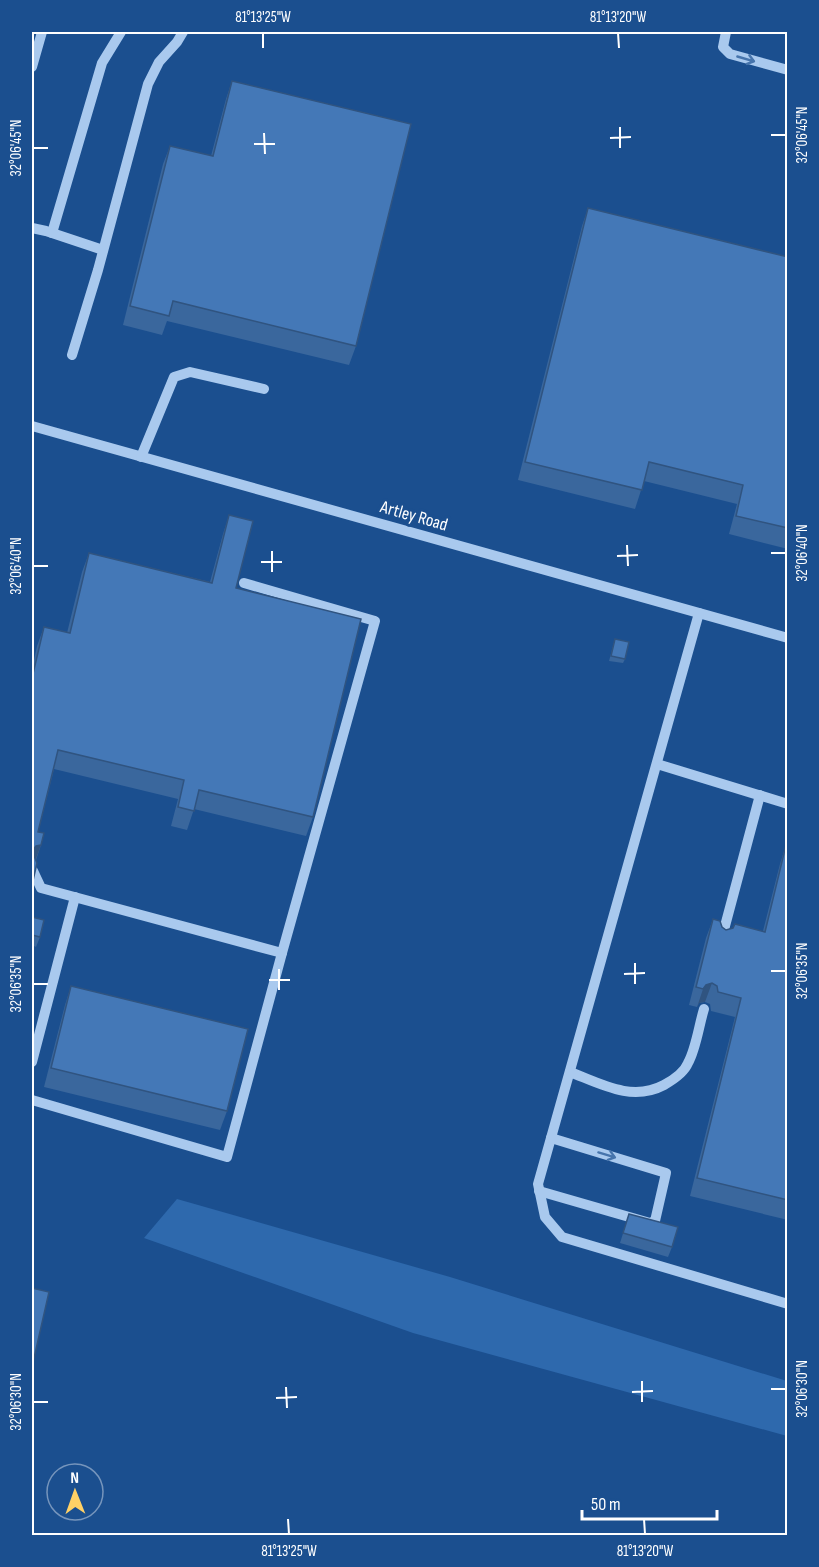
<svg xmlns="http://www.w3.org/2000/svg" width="819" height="1567" font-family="'Sofia Sans Condensed',sans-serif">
  <rect width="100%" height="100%" fill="#1b4f8f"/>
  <polygon fill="#2e69ad" points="177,1199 450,1277 787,1381 787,1436 413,1333 144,1238"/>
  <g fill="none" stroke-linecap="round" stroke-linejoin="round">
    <g stroke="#a9c9ee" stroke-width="10">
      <polyline points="726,32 723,47 730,54 788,70"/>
      <polyline points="32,67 42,32"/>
      <polyline points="32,228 46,231 103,250"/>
      <polyline points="52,233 102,63 121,32"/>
      <polyline points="72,355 98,270 148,84 159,62 177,42 183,32"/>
      <polyline points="32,426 788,638"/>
      <polyline points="141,457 174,377 190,372 264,389"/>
      <polyline points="699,613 538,1184 545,1217 562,1237 788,1304"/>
      <polyline points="657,764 788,804"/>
      <polyline points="33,871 41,888 282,953 375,621 244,583"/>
      <polyline points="721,941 760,795"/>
      <polyline points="32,1062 75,897"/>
      <path d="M 570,1072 C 601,1084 632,1102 664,1085 C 673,1080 684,1073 688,1063 C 696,1049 699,1025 704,1009"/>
      <polyline points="32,1100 227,1157 282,953"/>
      <polyline points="539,1191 650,1223 655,1221 666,1173 551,1138"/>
    </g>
  </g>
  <g fill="#3a679d">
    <polygon points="232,81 356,346 349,365 167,321 162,335 123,325 163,164 170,146 211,156 226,99"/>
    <polygon points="588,208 788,257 788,549 729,534 737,504 644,481 635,509 518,480 582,226"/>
    <polygon points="229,515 236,588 313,817 306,836 194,809 187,830 171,826 178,799 54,769 38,832 41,845 36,860 32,885 32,669 37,646 44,627 67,633 82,572 89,553 210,582 223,534"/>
    <polygon points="615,639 625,659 623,663 609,661"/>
    <polygon points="786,845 788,846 788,1220 690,1196 735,1017 711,1011 710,1004 705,1002 699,1003 697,1007 689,1005 706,938 713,919 722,927 726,930 763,931 780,864"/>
    <polygon points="32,917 40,937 36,947 32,945"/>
    <polygon points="71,986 227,1111 220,1130 44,1087 65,1005"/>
    <polygon points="629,1214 672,1247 668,1257 620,1243"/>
  </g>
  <g fill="#305480">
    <polygon points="41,845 34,864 32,851 36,846"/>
    <polygon points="712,983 705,1002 699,1003 697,1007 703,989 706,985"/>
  </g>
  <g fill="#4478b7" stroke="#305480" stroke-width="1.5">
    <polygon points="232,81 411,124 356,346 173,301 169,316 130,306 170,146 213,156"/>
    <polygon points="588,208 788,257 788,528 736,516 743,485 649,462 642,490 525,462"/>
    <polygon points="229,515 253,521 236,588 361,619 313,817 199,790 194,811 178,807 184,780 58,750 38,832 44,833 41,845 36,846 32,851 37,863 32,885 32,678 44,627 70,633 89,553 212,583"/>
    <polygon points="615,639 629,642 625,659 611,656"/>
    <polygon points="786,845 788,846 788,1200 697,1178 741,998 718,992 717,986 712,983 706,985 703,989 696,987 713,919 720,921 722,927 726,930 733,928 735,924 765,932"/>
    <polygon points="32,917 44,920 40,937 32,935"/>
    <polygon points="71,986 248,1029 227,1111 51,1068"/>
    <polygon points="629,1214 678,1227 672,1247 623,1233"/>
    <polygon points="32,1288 49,1292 32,1367"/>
  </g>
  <defs><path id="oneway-shaft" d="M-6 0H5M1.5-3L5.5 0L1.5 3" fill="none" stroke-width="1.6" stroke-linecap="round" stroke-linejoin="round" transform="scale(1.5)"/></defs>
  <g stroke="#4674ac">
    <use href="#oneway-shaft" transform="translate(746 59) rotate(16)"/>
    <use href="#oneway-shaft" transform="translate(607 1155) rotate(17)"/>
  </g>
  <path fill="none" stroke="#fff" stroke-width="2" d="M 263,33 L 263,48M 618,33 L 619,48M 620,127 L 620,148M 264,133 L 265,154M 771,135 L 786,135M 610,138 L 631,137M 254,144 L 275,144M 33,148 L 48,148M 627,545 L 628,566M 272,551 L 272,572M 771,553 L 786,553M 617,556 L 638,555M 261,562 L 282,562M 33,566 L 48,566M 635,963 L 635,984M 279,969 L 279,990M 771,971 L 786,971M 624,974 L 645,973M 269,980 L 290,980M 33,984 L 48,984M 642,1381 L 642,1402M 286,1387 L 287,1408M 771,1389 L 786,1389M 632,1392 L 653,1391M 276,1398 L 297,1397M 33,1402 L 48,1402M 288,1519 L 289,1534M 644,1519 L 645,1534"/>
  <g text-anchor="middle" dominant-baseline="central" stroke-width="6" stroke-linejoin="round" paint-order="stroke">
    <g font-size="18" fill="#fff" stroke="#1b4f8f">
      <text transform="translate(414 516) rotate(16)">Artley Road</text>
    </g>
  </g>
  <rect width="819" height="1567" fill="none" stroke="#1b4f8f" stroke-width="66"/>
  <g transform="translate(75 1492) rotate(359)"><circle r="28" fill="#1b4f8f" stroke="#7695bc" stroke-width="1.5"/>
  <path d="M0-4.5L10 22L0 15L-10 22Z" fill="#ffd166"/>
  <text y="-9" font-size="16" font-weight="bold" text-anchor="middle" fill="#ffffff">N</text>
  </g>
  <path d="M582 1510v9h135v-9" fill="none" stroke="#ffffff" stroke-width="3"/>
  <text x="591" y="1510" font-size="18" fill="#ffffff" stroke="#1b4f8f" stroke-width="4.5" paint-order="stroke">50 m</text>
  <rect x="33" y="33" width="753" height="1501" fill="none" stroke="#fff" stroke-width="2"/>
  <g font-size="15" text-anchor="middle" fill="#fff">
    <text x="263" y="22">81°13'25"W</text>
    <text x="618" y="22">81°13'20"W</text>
    <text transform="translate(802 135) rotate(-90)" y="5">32°06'45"N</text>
    <text transform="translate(16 148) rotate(-90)" y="5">32°06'45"N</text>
    <text transform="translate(802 553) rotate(-90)" y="5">32°06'40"N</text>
    <text transform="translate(16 566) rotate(-90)" y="5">32°06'40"N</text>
    <text transform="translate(802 971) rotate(-90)" y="5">32°06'35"N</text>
    <text transform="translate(16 984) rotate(-90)" y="5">32°06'35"N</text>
    <text transform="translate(802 1389) rotate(-90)" y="5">32°06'30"N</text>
    <text transform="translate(16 1402) rotate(-90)" y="5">32°06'30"N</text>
    <text x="289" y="1556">81°13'25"W</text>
    <text x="645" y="1556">81°13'20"W</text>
  </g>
</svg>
